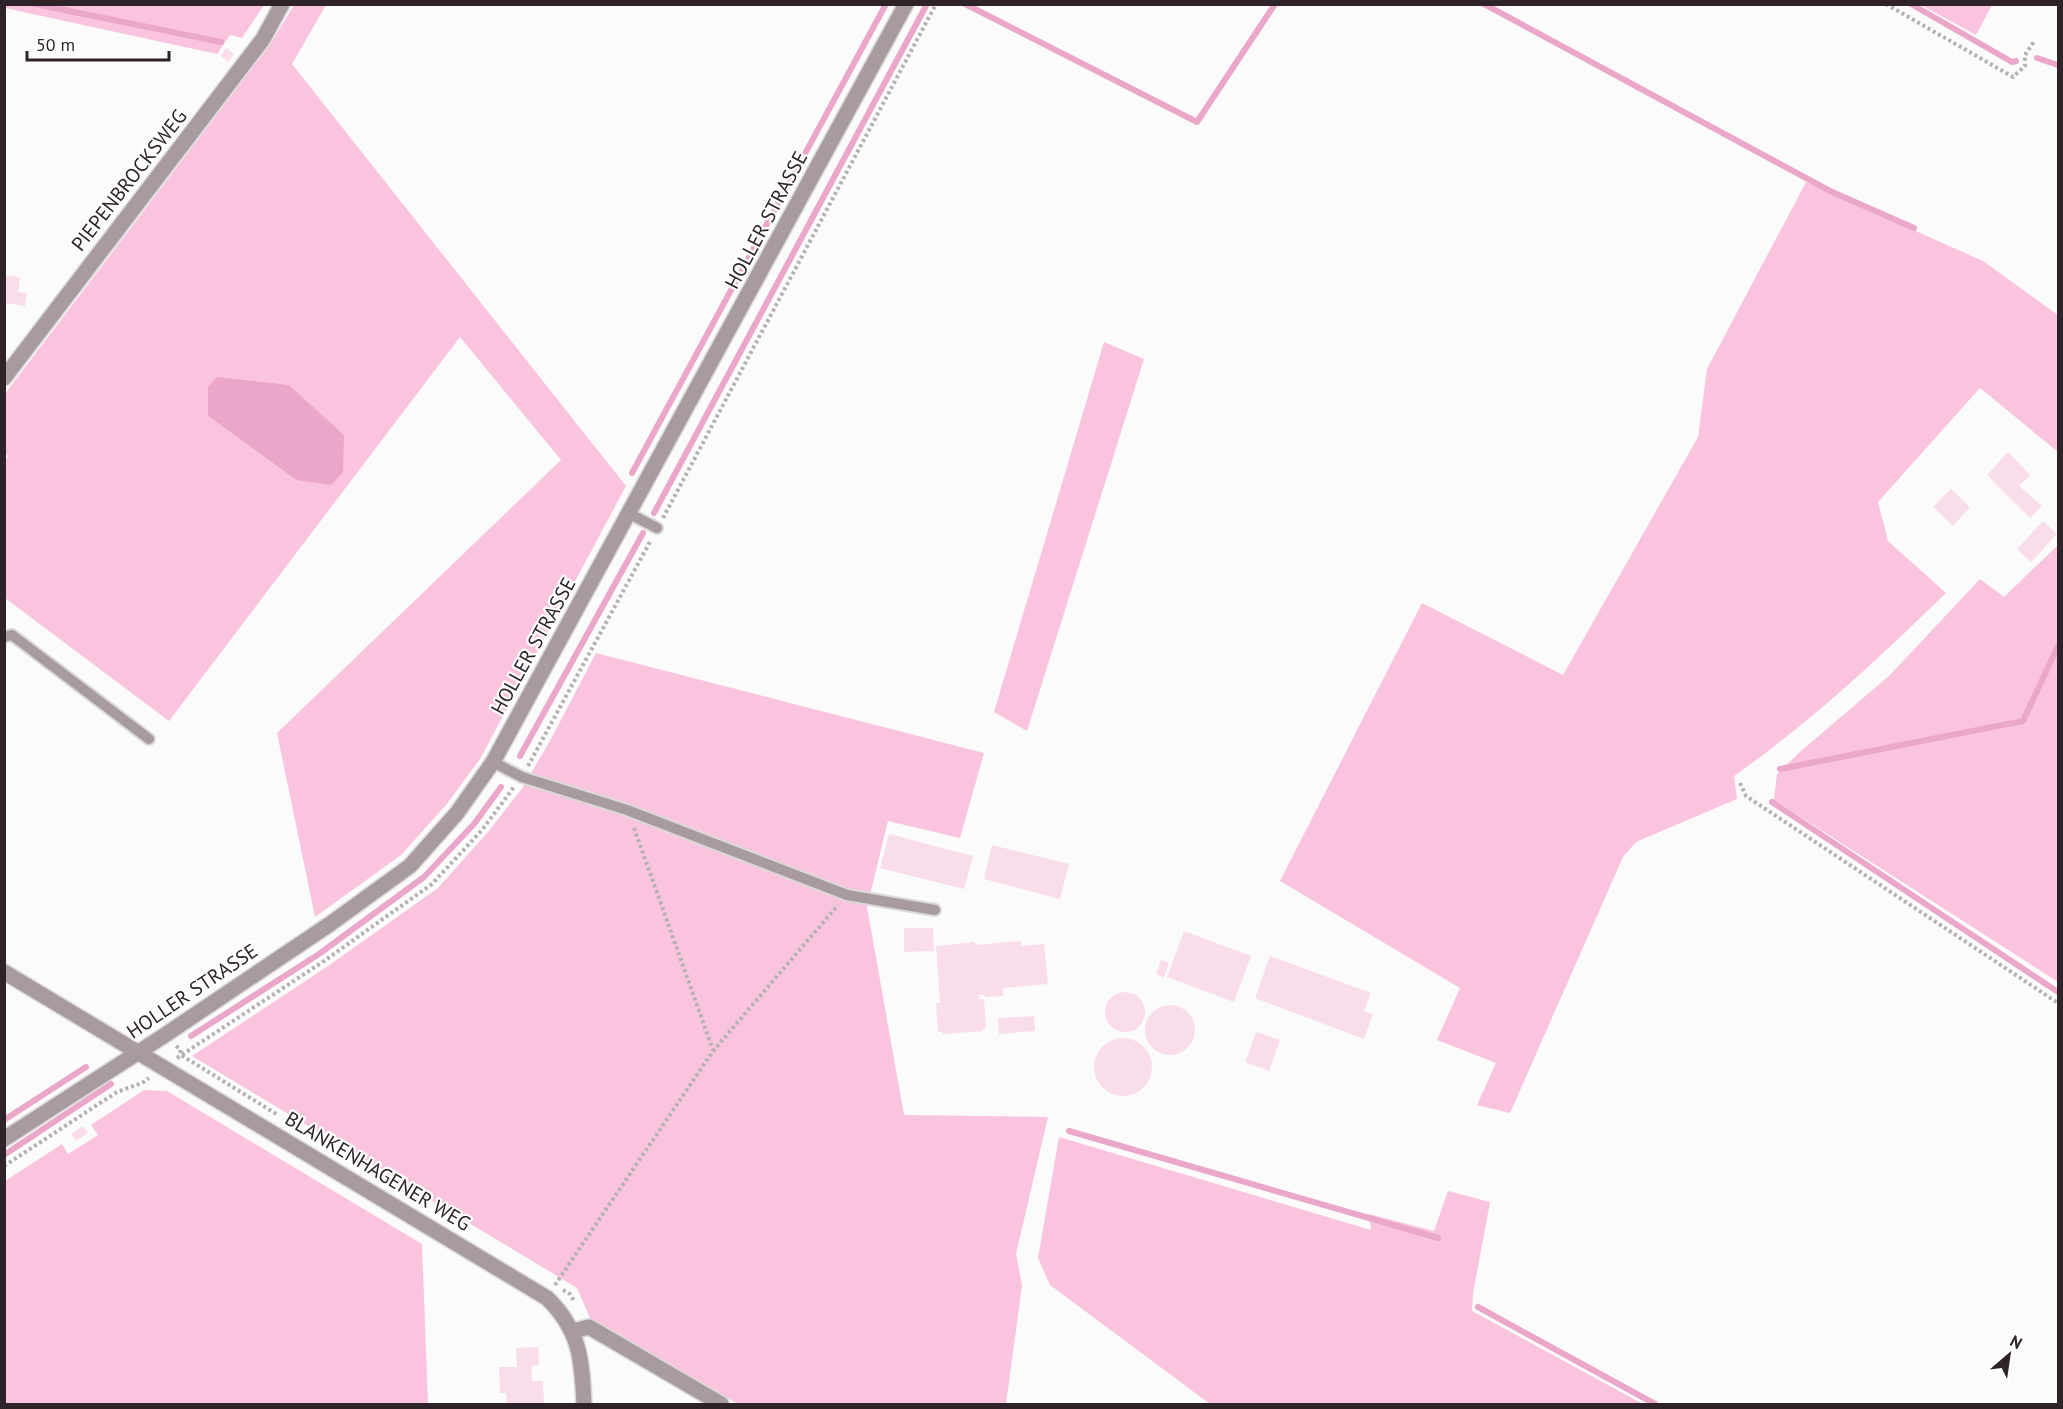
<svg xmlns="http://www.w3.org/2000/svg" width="2063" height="1409" font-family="'PT Sans',sans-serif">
  <rect width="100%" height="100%" fill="#fbfbfb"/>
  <g fill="#fac4de" fill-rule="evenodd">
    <polygon points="5,4 264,4 264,5 242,38 230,35 217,54 5,8"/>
    <path d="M 294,5 L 326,5 L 292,64 L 626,486 L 480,759 L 446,805 L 401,855 L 315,917 L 277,733 L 561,460 L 460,337 L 169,721 L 5,598 L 4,461 L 8,456 L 5,453 L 4,395 L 271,43 ZM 208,387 L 296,480 L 208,416 Z"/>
    <polygon points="1921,5 1992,4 1992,5 1976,35"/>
    <path d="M 1806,182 L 1983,261 L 2058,315 L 2058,452 L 1980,388 L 1878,502 L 1888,541 L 1946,593 C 1878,659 1812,721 1734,776 L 1737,799 L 1636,842 L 1623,857 L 1510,1113 L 1477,1105 L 1496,1063 L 1437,1040 L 1460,988 L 1280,881 L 1422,603 L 1563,675 L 1698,437 L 1707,369 Z"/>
    <polygon points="1104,342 1144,359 1027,731 994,712"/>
    <polygon points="2058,545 2058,982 1774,800 1777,774 1801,751 1890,675 1980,579 2004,597"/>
    <polygon points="596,653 984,753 960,838 888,821 867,907 904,1115 1048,1117 1016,1254 1022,1285 1006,1404 738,1404 590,1318 577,1288 192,1056 328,966 438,888 488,832 523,787 551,739"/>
    <polygon points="144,1090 167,1091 422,1244 428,1404 5,1404 5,1181 62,1144 68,1154 98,1135 91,1125"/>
    <polygon points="1059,1137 1371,1230 1369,1214 1434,1231 1448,1191 1490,1202 1473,1293 1472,1311 1643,1404 1210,1404 1050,1285 1038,1258"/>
  </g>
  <polygon fill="#eba7c9" points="217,377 289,385 344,435 343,472 331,485 296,480 208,416 208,387"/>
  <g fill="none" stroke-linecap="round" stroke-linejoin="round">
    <g stroke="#eba7c9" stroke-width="6">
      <polyline points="35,4 221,42"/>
      <polyline points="965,4 1197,122 1275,4"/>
      <polyline points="1484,4 1830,191 1914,228"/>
      <polyline points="1911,4 2012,62 2016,61"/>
      <polyline points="2037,58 2058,65"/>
      <polyline points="632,473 886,4"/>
      <polyline points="654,513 927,4"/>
      <polyline points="520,756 643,533"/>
      <polyline points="1780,769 2023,721 2058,646"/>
      <polyline points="1772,802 2058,992"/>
      <polyline points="191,1036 319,954 424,877 474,824 501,787"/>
      <polyline points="4,1120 86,1067"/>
      <polyline points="1069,1131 1438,1238"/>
      <polyline points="4,1155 111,1084"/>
      <polyline points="1478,1307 1655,1404"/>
    </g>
  </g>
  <g fill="#faddeb">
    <polygon points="226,48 234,54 228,62 221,56"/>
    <polygon points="4,275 20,277 18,292 27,293 25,306 4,303"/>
    <polygon points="2008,452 2030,475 2019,486 2042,506 2030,518 1987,475"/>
    <polygon points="1951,489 1970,507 1953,526 1933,507"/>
    <polygon points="2043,521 2057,534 2031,562 2017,549"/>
    <polygon points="889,834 973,856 964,889 880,868"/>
    <polygon points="992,845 1069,864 1060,899 984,879"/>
    <polygon points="904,928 933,928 934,951 904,952"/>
    <polygon points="1184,931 1251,956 1234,1002 1167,977"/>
    <polygon points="1021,941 1021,946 1044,944 1048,984 1003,988 1003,996 985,997 985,995 979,995 979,999 984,999 986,1028 982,1029 982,1031 943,1034 942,1032 938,1032 936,1003 940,1003 936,946 975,942 975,945"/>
    <polygon points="1270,956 1371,993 1364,1011 1373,1014 1364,1039 1255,998"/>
    <polygon points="1161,960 1169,963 1164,978 1156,974"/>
    <circle cx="1125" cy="1012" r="20"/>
    <circle cx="1170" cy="1030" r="25"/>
    <polygon points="1034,1016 1035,1031 999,1034 998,1018"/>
    <polygon points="1256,1032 1280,1040 1269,1071 1245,1062"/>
    <circle cx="1123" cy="1067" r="29"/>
    <polygon points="83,1126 88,1133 76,1141 71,1134"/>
    <polygon points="538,1347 539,1365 531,1366 532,1381 543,1381 544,1404 507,1404 506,1393 500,1393 499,1367 517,1367 516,1348"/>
  </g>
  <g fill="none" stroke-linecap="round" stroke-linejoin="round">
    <defs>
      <g id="service">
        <polyline points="630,514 657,528"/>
        <polyline points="4,637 12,635 149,739"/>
        <polyline points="493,762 522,777 627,810 847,895 935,910"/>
      </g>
      <g id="minor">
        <polyline points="4,378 263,39 282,4"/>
        <path d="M 4,972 L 547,1298 C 580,1330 582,1360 584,1404"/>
        <polyline points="573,1331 589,1327 721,1404"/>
      </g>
      <polyline id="tertiary" points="4,1139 162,1037 330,924 410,866 457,813 493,762 906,4"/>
    </defs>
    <use href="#service" stroke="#dad8d9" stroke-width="14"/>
    <use href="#minor" stroke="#dad8d9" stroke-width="18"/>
    <use href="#tertiary" stroke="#dad8d9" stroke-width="18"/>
    <g stroke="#b5b1b3" stroke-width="4" stroke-dasharray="3 3" stroke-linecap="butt">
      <polyline points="1886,4 2013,77 2025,66 2025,55 2035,40"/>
      <polyline points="663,518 936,4"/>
      <polyline points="528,766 651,540"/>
      <polyline points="1740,783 1746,796 2058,1003"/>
      <polyline points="634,828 713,1050"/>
      <polyline points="176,1046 180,1049 181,1055 278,1115"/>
      <polyline points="177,1058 324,961 432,884 482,830 514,787"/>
      <polyline points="4,1166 117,1092 142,1083 149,1078"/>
      <polyline points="555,1285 713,1051 838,905"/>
      <polyline points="563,1290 570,1294 574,1301"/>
    </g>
    <use href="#service" stroke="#a79ba0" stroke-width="10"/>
    <use href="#minor" stroke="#a79ba0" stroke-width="15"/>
    <use href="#tertiary" stroke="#a79ba0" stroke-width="15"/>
  </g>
  <g text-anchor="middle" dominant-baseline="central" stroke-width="4.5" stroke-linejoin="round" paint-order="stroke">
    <g font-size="20" fill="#2d2328" stroke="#fff">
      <text transform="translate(129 180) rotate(-52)">PIEPENBROCKSWEG</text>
      <text transform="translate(766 220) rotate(-62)">HOLLER STRASSE</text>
      <text transform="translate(533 646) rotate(-61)">HOLLER STRASSE</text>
      <text transform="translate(192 991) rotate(-34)">HOLLER STRASSE</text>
      <text transform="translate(378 1171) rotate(31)">BLANKENHAGENER WEG</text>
    </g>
  </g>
  <rect width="2063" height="1409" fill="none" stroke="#2d2328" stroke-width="12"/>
  <g transform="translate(2009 1355) rotate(29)" stroke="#ffffff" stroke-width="4.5" paint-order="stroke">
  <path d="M0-4.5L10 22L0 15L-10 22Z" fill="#2d2328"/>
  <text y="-9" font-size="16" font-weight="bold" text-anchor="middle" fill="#2d2328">N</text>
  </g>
  <path d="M27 51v9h142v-9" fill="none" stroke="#2d2328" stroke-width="3"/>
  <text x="36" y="51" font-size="18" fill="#2d2328" stroke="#ffffff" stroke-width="4.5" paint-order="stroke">50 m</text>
</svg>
